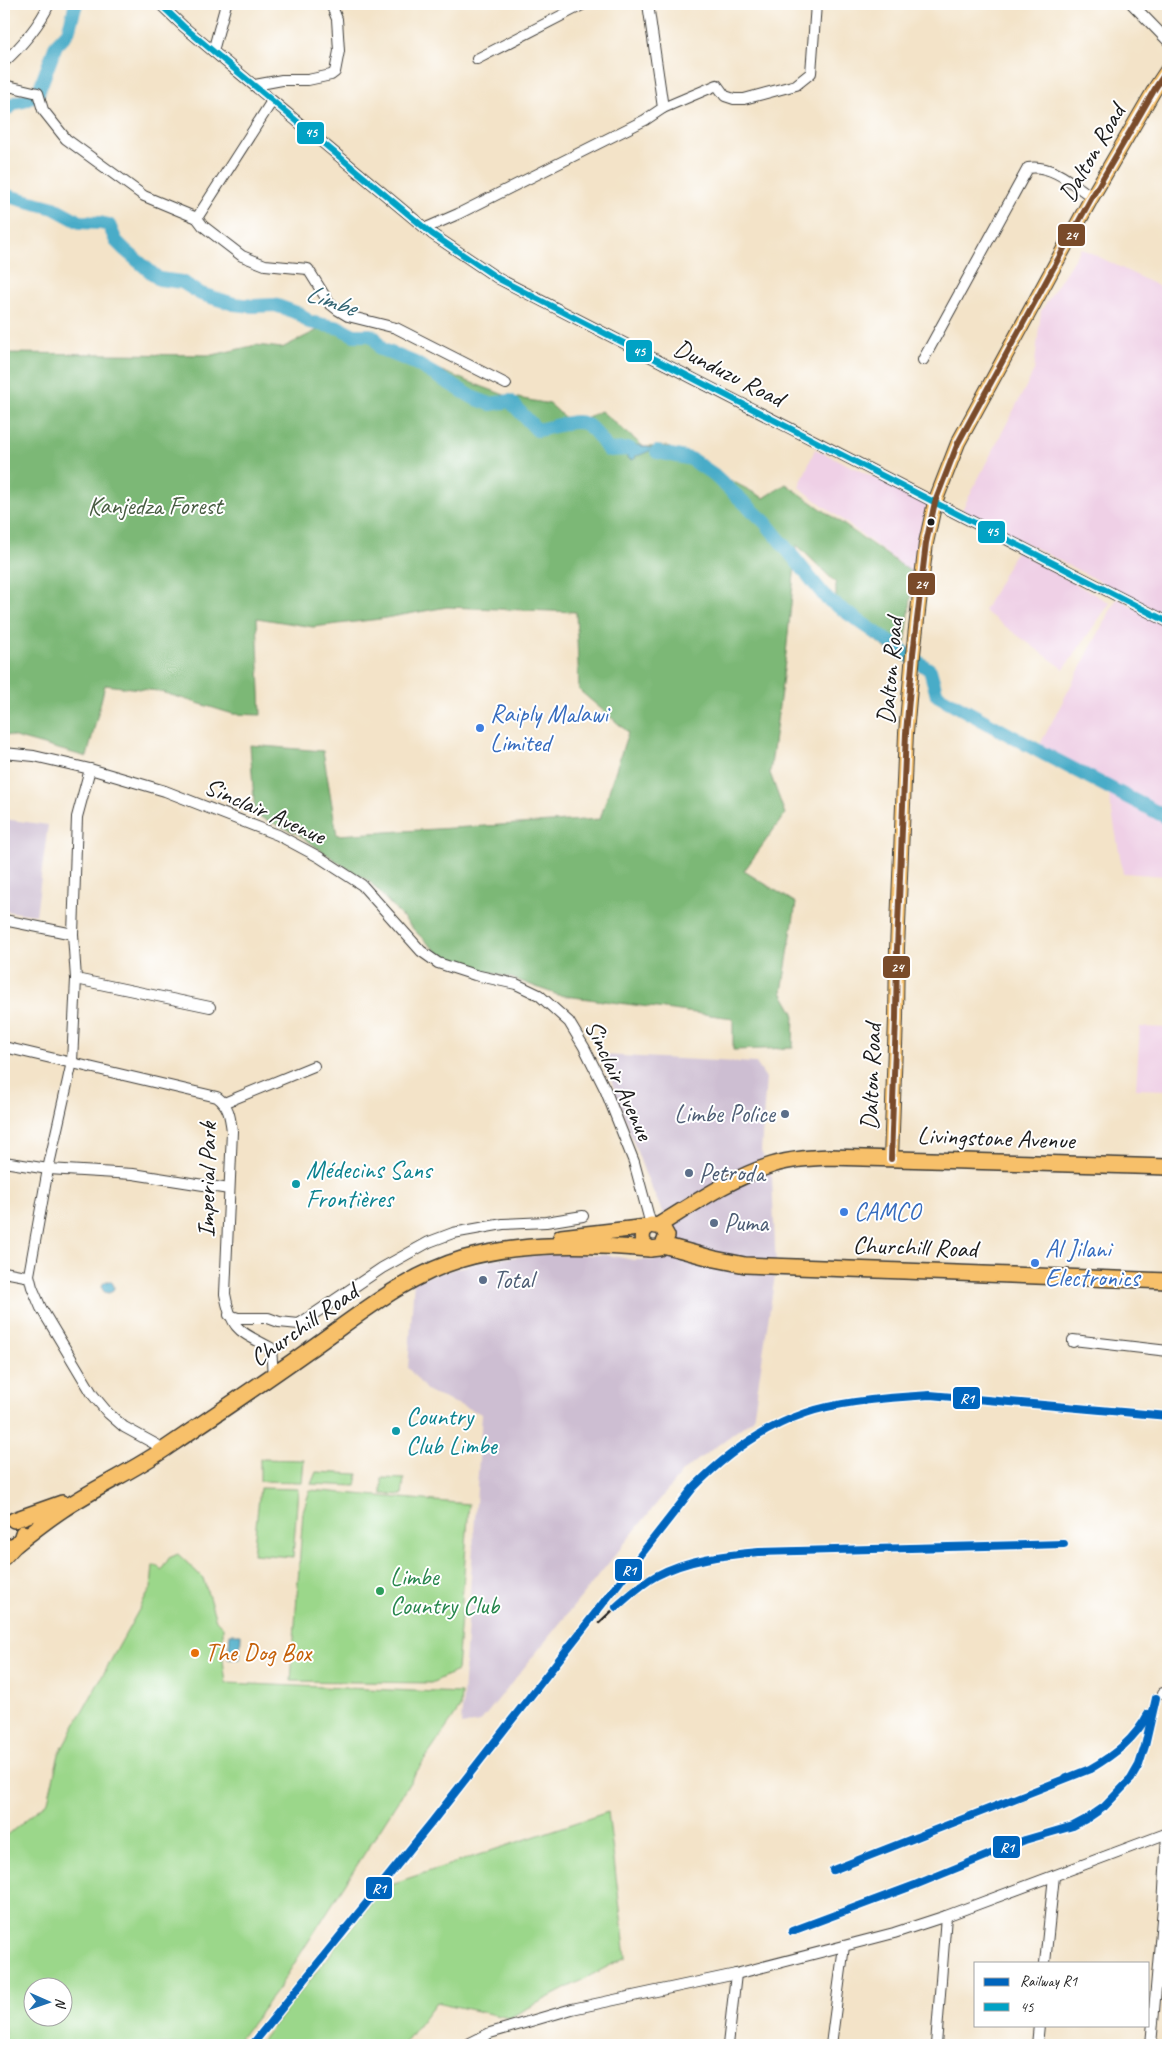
<svg xmlns="http://www.w3.org/2000/svg" width="1172" height="2049" font-family="Caveat,sans-serif">
  <rect width="100%" height="100%" fill="#fff"/>
  <filter id="ink" filterUnits="userSpaceOnUse"><feTurbulence type="fractalNoise" baseFrequency=".02" numOctaves="2"/><feDisplacementMap in="SourceGraphic" scale="10" xChannelSelector="R" yChannelSelector="G"/><feConvolveMatrix kernelMatrix="1 2 1 2 8 2 1 2 1" color-interpolation-filters="sRGB"/></filter>
  <filter id="wash" filterUnits="userSpaceOnUse"><feTurbulence type="fractalNoise" baseFrequency=".0096" numOctaves="4" result="noise"/><feDisplacementMap in="SourceGraphic" scale="20" xChannelSelector="R" yChannelSelector="G"/><feGaussianBlur stdDeviation="1.12" result="paint"/><feColorMatrix in="noise" values="0 0 0 0 0 0 0 0 0 0 0 0 0 0 0 0 0 1.4 0 .05"/><feComposite in="paint" operator="in"/></filter>
  <g filter="url(#wash)">
    <rect width="100%" height="100%" fill="#f3e3c8"/>
    <g fill="#efd0e6">
      <polygon points="1081,248 1168,291 1165,309 1168,311 1168,617 962,510 1034,371 1041,311"/>
      <polygon points="815,449 927,503 914,574 799,487"/>
      <polygon points="1016,551 1110,603 1064,669 984,611"/>
      <polygon points="1117,598 1168,626 1168,879 1165,876 1123,873 1109,796 1035,754"/>
      <polygon points="1140,1027 1168,1028 1168,1090 1136,1089"/>
    </g>
    <g fill="#cdbed2">
      <polygon points="4,819 48,825 36,915 4,911"/>
      <polygon points="602,1055 756,1063 766,1078 761,1151 772,1177 776,1269 753,1419 683,1471 480,1722 461,1725 482,1414 428,1392 408,1368 414,1280 492,1259 552,1254 608,1255 633,1260 666,1260 673,1236 644,1171"/>
    </g>
    <g fill="#9bd78a" stroke="#5c7a53" fill-rule="evenodd">
      <polygon points="260,1459 304,1460 302,1482 260,1481"/>
      <polygon points="316,1472 358,1474 356,1486 311,1484"/>
      <polygon points="382,1478 404,1479 402,1495 382,1494"/>
      <polygon points="260,1488 298,1489 293,1557 253,1554"/>
      <polygon points="310,1490 469,1504 457,1671 431,1683 291,1681 303,1511"/>
      <path d="M 178,1554 L 203,1578 L 216,1620 L 223,1627 L 223,1660 L 226,1683 L 461,1693 L 460,1708 L 419,1768 L 278,1989 L 235,2045 L 4,2045 L 4,1838 L 48,1801 L 59,1754 L 151,1588 L 153,1565 L 160,1568 L 161,1571 L 169,1558 ZM 32,1986 L 62,1986 L 62,2016 L 32,2016 Z"/>
      <polygon points="608,1812 626,1957 509,2018 436,2002 403,2045 258,2045 385,1886"/>
    </g>
    <polygon fill="#7cb876" stroke="#4c6a49" points="334,322 424,364 467,381 507,396 550,404 572,424 601,411 644,447 666,446 764,498 786,484 914,574 903,661 836,611 836,583 797,545 786,654 770,773 785,814 744,871 796,903 782,992 794,1013 793,1048 733,1050 733,1018 558,995 512,978 470,967 437,952 417,933 369,881 342,865 298,834 255,815 250,745 323,751 337,835 600,819 628,732 579,690 576,612 447,607 380,619 313,627 257,618 261,715 233,714 158,691 105,685 87,757 4,734 4,353 213,355 256,345 282,348"/>
    <g fill="#48acc8" stroke="#326472">
      <path d="M 636,445 L 656,449 L 657,452 L 653,453 L 652,450 C 646,452 640,456 634,456 L 636,458 L 631,460 L 626,457 L 630,454 L 631,446 Z"/>
      <circle cx="108" cy="1287" r="6"/>
      <polygon points="230,1634 241,1634 240,1659 228,1659"/>
    </g>
    <g fill="none" stroke-linecap="round" stroke-linejoin="round">
      <g stroke="#48acc8" stroke-width="14">
        <polyline points="4,111 17,102 24,101 38,93 56,45 68,32 76,4"/>
        <path d="M 4,195 L 54,208 L 80,222 L 100,223 L 109,225 L 116,241 L 125,250 L 159,279 L 182,282 L 201,294 L 234,304 L 253,306 L 275,305 L 300,314 L 309,322 L 340,328 L 354,335 L 370,335 L 375,338 L 381,349 L 415,363 L 474,398 L 490,404 L 510,401 L 537,430 C 579,423 582,409 608,450 L 630,449"/>
        <polyline points="657,452 691,459 713,474 765,522 827,599 930,670 937,695 1046,755 1168,818"/>
      </g>
    </g>
  </g>
  <g filter="url(#ink)">
    <g fill="none" stroke-linecap="round" stroke-linejoin="round">
      <defs>
        <g id="minor">
          <polyline points="160,4 184,27 432,234 499,279 1168,622"/>
          <polyline points="1132,4 1168,41"/>
          <polyline points="213,51 226,4"/>
          <polyline points="477,59 584,4"/>
          <path d="M 4,62 C 20,48 41,23 49,4"/>
          <polyline points="4,85 38,93 43,110 66,139 144,196 197,218 203,226 242,256 265,265 308,269 329,303 338,310 348,316 396,328 506,384"/>
          <polyline points="255,85 282,80 308,80 331,75 335,72 339,51 337,19 331,4"/>
          <polyline points="663,108 717,85 725,96 734,99 744,99 796,85 811,73 816,4"/>
          <polyline points="197,218 272,101"/>
          <polyline points="426,228 458,214 645,120 663,108 648,4"/>
          <path d="M 923,360 L 1028,168 C 1052,164 1073,184 1092,197"/>
          <polyline points="4,753 34,756 90,769 165,791 278,835 319,857 362,885 421,951 438,963 475,975 516,984 539,995 569,1022 584,1047 605,1089 634,1162 651,1225"/>
          <polyline points="90,769 77,817 73,934 76,979 72,1062 48,1169 29,1275 32,1287 41,1308 93,1395 108,1413 124,1427 157,1445 162,1451"/>
          <polyline points="4,920 73,934"/>
          <polyline points="76,979 210,1007"/>
          <path d="M 4,1047 L 217,1097 C 229,1106 230,1116 232,1131 L 225,1294 C 232,1332 240,1331 271,1348 L 273,1376"/>
          <polyline points="224,1103 314,1066"/>
          <polyline points="4,1162 48,1169 133,1174 229,1189"/>
          <polyline points="4,1272 25,1276 29,1275"/>
          <polyline points="229,1315 238,1318 268,1318 279,1322 299,1324 382,1268 429,1242 453,1233 503,1224 546,1222 583,1216"/>
          <polyline points="1073,1342 1073,1340 1168,1351"/>
          <polyline points="1163,1693 1168,1694"/>
          <polyline points="1045,1963 1054,1876"/>
          <polyline points="466,2045 490,2033 572,2009 736,1974 894,1933 946,1916 1168,1833"/>
          <polyline points="728,2045 736,1974"/>
          <polyline points="831,2045 844,1946"/>
          <polyline points="936,2045 946,1916"/>
          <polyline points="1037,2045 1039,2025"/>
          <polyline points="1151,2045 1163,1908 1167,1833"/>
        </g>
        <g id="major">
          <polyline points="891,1159 896,1018 897,949 906,733 913,654 926,543 935,502 958,443 1092,197 1156,87 1168,69"/>
          <polyline points="4,1558 16,1545"/>
        </g>
        <g id="highway">
          <path d="M 659,1225 C 695,1203 731,1178 772,1165 C 791,1159 810,1158 830,1157 L 1168,1167"/>
          <polyline points="561,1237 647,1227"/>
          <path d="M 663,1245 L 667,1236 L 662,1227 L 651,1225 C 643,1229 641,1234 643,1243 L 650,1249 L 659,1248 L 663,1245 L 715,1259 L 745,1265 L 1168,1281"/>
          <polyline points="14,1520 62,1503"/>
          <path d="M 19,1542 C 33,1531 47,1520 62,1510 C 96,1487 135,1470 169,1446 C 215,1415 261,1384 306,1352 C 355,1318 404,1276 462,1259 C 522,1242 588,1244 650,1249"/>
          <path d="M 4,1546 C 14,1548 21,1543 23,1533"/>
        </g>
      </defs>
      <use href="#minor" stroke="#3c3a36" stroke-width="12"/>
      <use href="#major" stroke="#3c3a36" stroke-width="16"/>
      <use href="#highway" stroke="#3c3a36" stroke-width="18"/>
      <use href="#minor" stroke="#fff" stroke-width="10"/>
      <use href="#major" stroke="#f7c06b" stroke-width="14"/>
      <use href="#highway" stroke="#f7c06b" stroke-width="15"/>
      <g stroke="#1c1c1c" stroke-width="2.5">
        <path d="M 599,1623 C 613,1610 627,1596 642,1585 C 674,1560 720,1556 759,1552 L 1064,1544"/>
        <path d="M 833,1870 L 1090,1769 C 1116,1754 1136,1736 1150,1709"/>
        <polyline points="792,1931 915,1885 1025,1840 1073,1826 1088,1818 1104,1807 1131,1779 1139,1765 1145,1746 1156,1698"/>
        <path d="M 252,2045 L 432,1822 L 693,1488 C 725,1455 763,1427 806,1413 C 827,1406 849,1404 870,1401 C 890,1398 911,1395 931,1396 C 958,1396 985,1400 1011,1402"/>
      </g>
      <defs>
        <polyline id="bus-1" points="160,4 184,27 432,234 499,279 1168,622"/>
        <polyline id="bus-2" points="891,1159 896,1018 897,949 906,733 913,654 926,543 935,502 958,443 1092,197 1156,87 1168,69"/>
      </defs>
      <use href="#bus-1" stroke="#fff" stroke-width="10"/>
      <use href="#bus-2" stroke="#fff" stroke-width="10"/>
      <use href="#bus-1" stroke="#01a2c5" stroke-width="6"/>
      <use href="#bus-2" stroke="#7a4b2a" stroke-width="6"/>
      <defs>
        <g id="rail-1">
          <path d="M 616,1607 C 629,1596 641,1584 656,1576 C 687,1559 725,1555 759,1552 L 1064,1544"/>
          <path d="M 833,1870 L 1090,1769 C 1114,1755 1135,1739 1148,1714"/>
          <polyline points="792,1931 915,1885 1025,1840 1073,1826 1088,1818 1104,1807 1131,1779 1139,1765 1145,1746 1156,1698"/>
          <path d="M 252,2045 L 432,1822 L 693,1488 C 725,1455 762,1428 806,1413 C 839,1401 895,1397 930,1395 L 1168,1416"/>
        </g>
      </defs>
      <use href="#rail-1" stroke="#fff" stroke-width="11"/>
      <use href="#rail-1" stroke="#0065bd" stroke-width="8"/>
    </g>
  </g>
  <circle fill="#1c1c1c" stroke="#fff" stroke-width="2" cx="931" cy="522" r="4.5"/>
  <g fill="#3f7fe0" stroke="#fff" stroke-width="2">
    <circle cx="480" cy="728" r="5"/>
    <circle cx="844" cy="1212" r="5"/>
    <circle cx="1035" cy="1263" r="5"/>
  </g>
  <g fill="#5c6f8a" stroke="#fff" stroke-width="2">
    <circle cx="785" cy="1114" r="5"/>
    <circle cx="689" cy="1173" r="5"/>
    <circle cx="714" cy="1223" r="5"/>
    <circle cx="483" cy="1280" r="5"/>
  </g>
  <g fill="#0f9aa8" stroke="#fff" stroke-width="2">
    <circle cx="296" cy="1184" r="5"/>
    <circle cx="396" cy="1431" r="5"/>
  </g>
  <circle fill="#2e9e5b" stroke="#fff" stroke-width="2" cx="380" cy="1591" r="5"/>
  <circle fill="#e8710a" stroke="#fff" stroke-width="2" cx="195" cy="1653" r="5"/>
  <g text-anchor="middle" dominant-baseline="central" stroke-width="4" stroke-linejoin="round" paint-order="stroke">
    <g font-size="25" fill="#1c1c1c" stroke="#fff">
      <text transform="translate(1092 153) rotate(-60)">Dalton Road</text>
      <text transform="translate(729 373) rotate(27)">Dunduzu Road</text>
      <text transform="translate(890 671) rotate(-85)">Dalton Road</text>
      <text transform="translate(265 811) rotate(24)">Sinclair Avenue</text>
      <text transform="translate(871 1077) rotate(-88)">Dalton Road</text>
      <text transform="translate(619 1080) rotate(65)">Sinclair Avenue</text>
      <text transform="translate(996 1138) rotate(2)">Livingstone Avenue</text>
      <text transform="translate(207 1180) rotate(-89)">Imperial Park</text>
      <text transform="translate(915 1247) rotate(2)">Churchill Road</text>
      <text transform="translate(304 1325) rotate(-35)">Churchill Road</text>
    </g>
    <g font-size="25" fill="#485d42" stroke="#fff">
      <text x="155" y="506">Kanjedza Forest</text>
    </g>
    <g font-size="25" fill="#366cbe" stroke="#fff" text-anchor="start">
      <text x="490" y="714">Raiply Malawi<tspan x="490" dy="29">Limited</tspan></text>
      <text x="854" y="1212">CAMCO</text>
      <text x="1045" y="1249">Al Jilani<tspan x="1045" dy="29">Electronics</tspan></text>
    </g>
    <g font-size="25" fill="#4e5e75" stroke="#fff" text-anchor="start">
      <text x="775" y="1114" text-anchor="end">Limbe Police</text>
      <text x="699" y="1173">Petroda</text>
      <text x="724" y="1223">Puma</text>
      <text x="493" y="1280">Total</text>
    </g>
    <g font-size="25" fill="#0d838f" stroke="#fff" text-anchor="start">
      <text x="306" y="1170">Médecins Sans<tspan x="306" dy="29">Frontières</tspan></text>
      <text x="406" y="1417">Country<tspan x="406" dy="29">Club Limbe</tspan></text>
    </g>
    <g font-size="25" fill="#27864d" stroke="#fff" text-anchor="start">
      <text x="390" y="1577">Limbe<tspan x="390" dy="29">Country Club</tspan></text>
    </g>
    <g font-size="25" fill="#c56008" stroke="#fff" text-anchor="start">
      <text x="205" y="1653">The Dog Box</text>
    </g>
    <g font-size="26" font-style="italic" fill="#326472" stroke="#fff">
      <text transform="translate(331 300) rotate(19)">Limbe</text>
    </g>
  </g>
  <g stroke="#fff" stroke-width="2">
    <rect x="296" y="121" width="29" height="24" rx="5" fill="#01a2c5"/>
    <rect x="1057" y="223" width="29" height="24" rx="5" fill="#7a4b2a"/>
    <rect x="625" y="339" width="28" height="24" rx="5" fill="#01a2c5"/>
    <rect x="977" y="520" width="29" height="24" rx="5" fill="#01a2c5"/>
    <rect x="907" y="572" width="29" height="24" rx="5" fill="#7a4b2a"/>
    <rect x="882" y="955" width="29" height="24" rx="5" fill="#7a4b2a"/>
    <rect x="952" y="1386" width="29" height="24" rx="5" fill="#0065bd"/>
    <rect x="614" y="1558" width="29" height="24" rx="5" fill="#0065bd"/>
    <rect x="992" y="1835" width="29" height="24" rx="5" fill="#0065bd"/>
    <rect x="365" y="1876" width="28" height="24" rx="5" fill="#0065bd"/>
  </g>
  <g font-size="14" text-anchor="middle" font-weight="bold" fill="#fff">
    <text x="311" y="137">45</text>
    <text x="1071" y="240">24</text>
    <text x="639" y="356">45</text>
    <text x="992" y="536">45</text>
    <text x="921" y="589">24</text>
    <text x="897" y="972">24</text>
    <text x="967" y="1403">R1</text>
    <text x="629" y="1575">R1</text>
    <text x="1007" y="1852">R1</text>
    <text x="379" y="1893">R1</text>
  </g>
  <rect width="1172" height="2049" fill="none" stroke="#fff" stroke-width="20"/>
  <rect x="974" y="1962" width="175" height="65" fill="#ffffff" stroke="#a4a4a4"/>
  <rect x="984" y="1978" width="25" height="8" fill="#0065bd" stroke="#a4a4a4"/>
  <text x="1020" y="1986" font-size="15" fill="#1c1c1c">Railway R1</text>
  <rect x="984" y="2003" width="25" height="8" fill="#01a2c5" stroke="#a4a4a4"/>
  <text x="1020" y="2012" font-size="15" fill="#1c1c1c">45</text>
  <g transform="translate(48 2002) rotate(92)"><circle r="24" fill="#ffffff" stroke="#a4a4a4"/>
  <path d="M0-4L9 19L0 12L-9 19Z" fill="#1f6fb2"/>
  <text y="-8" font-size="14" font-weight="bold" text-anchor="middle" fill="#1c1c1c">N</text>
  </g>
</svg>
